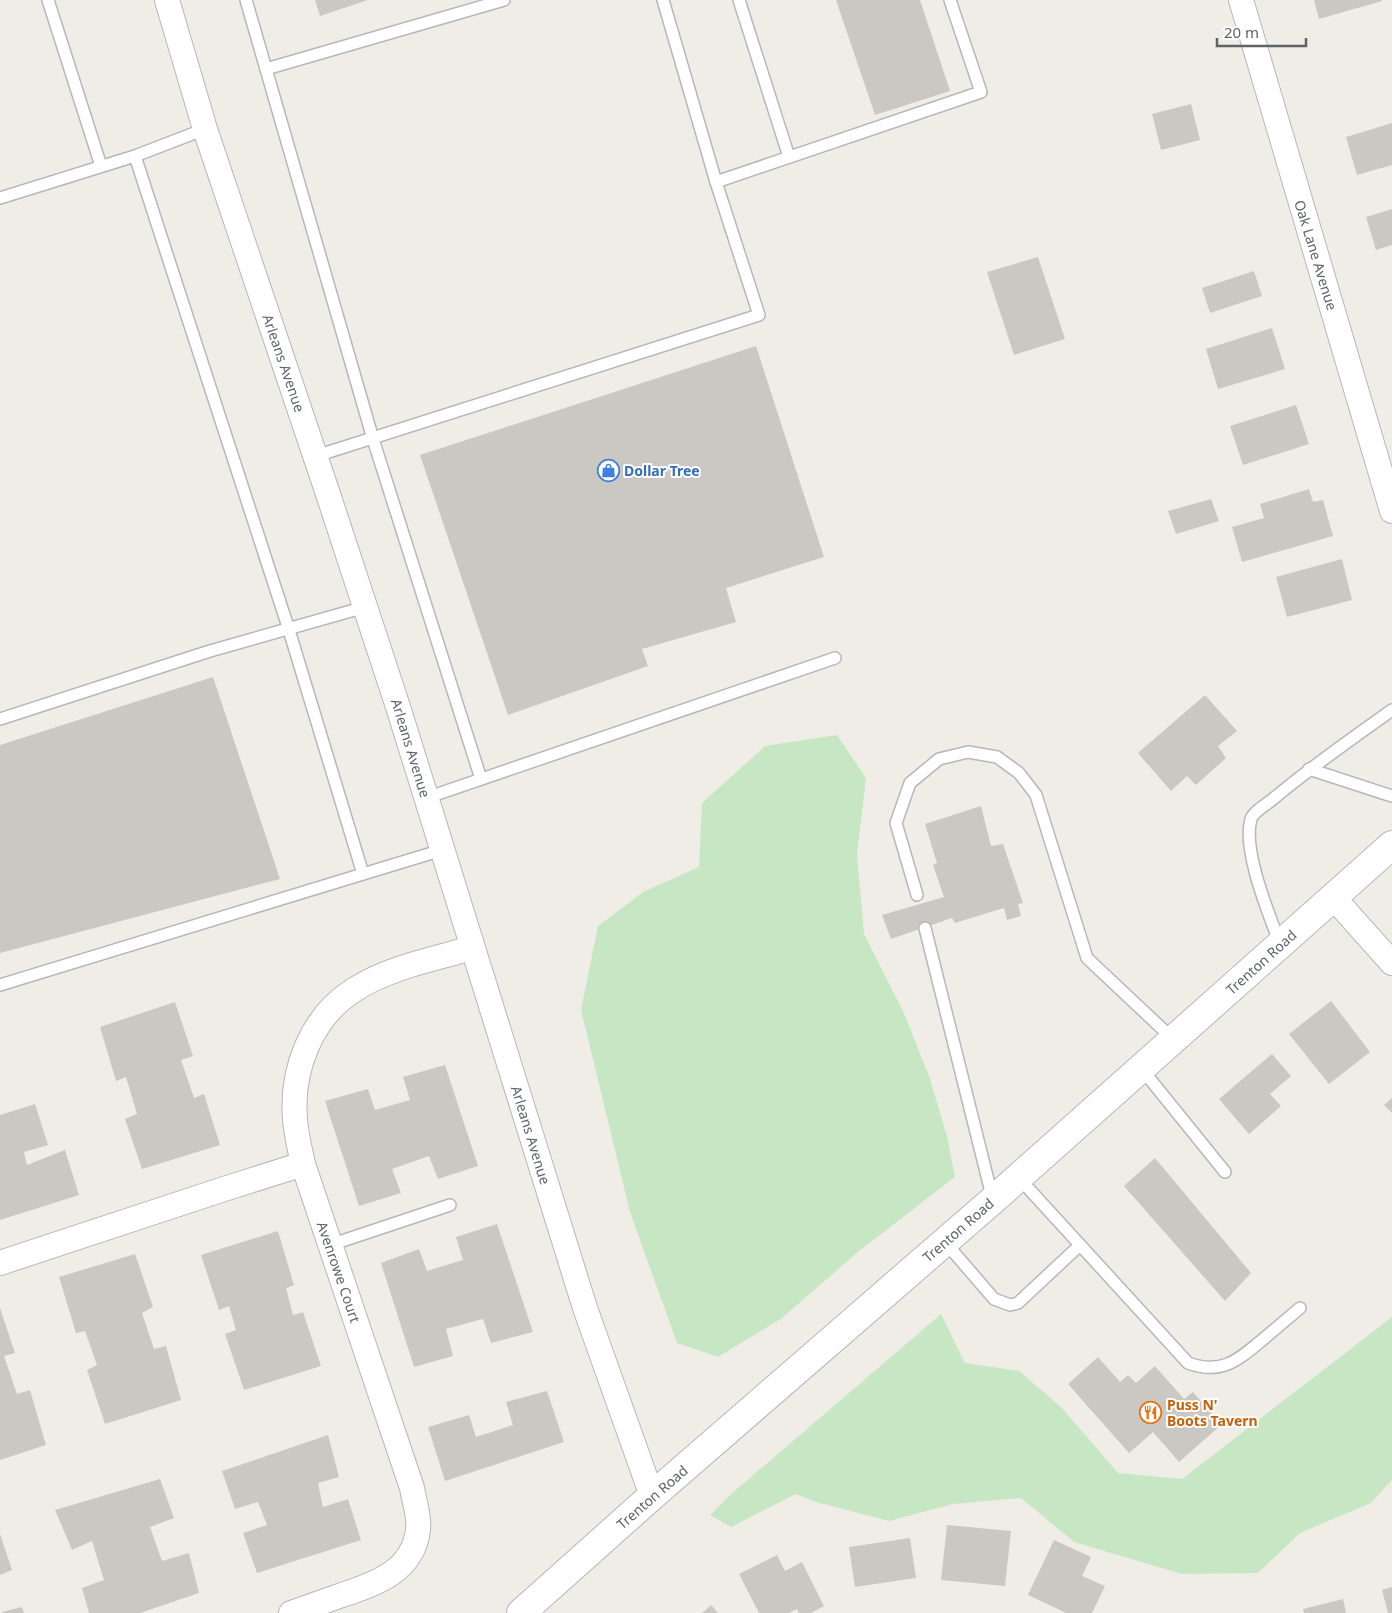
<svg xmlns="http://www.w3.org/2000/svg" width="1392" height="1613" font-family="'Noto Sans',sans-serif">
  <rect width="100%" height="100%" fill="#f0ede7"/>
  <g fill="#c7e7c4">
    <polygon points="837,735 866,778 857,854 864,934 904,1013 929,1076 947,1136 955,1177 859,1251 782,1318 718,1357 677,1343 630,1212 581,1010 598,926 643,892 699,867 702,803 765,746"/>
    <polygon points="941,1314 965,1363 1019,1371 1061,1407 1118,1473 1182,1479 1392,1317 1392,1480 1371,1503 1300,1533 1258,1573 1182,1574 1074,1542 1021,1498 953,1504 889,1521 816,1502 796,1494 731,1527 710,1515 731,1494"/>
  </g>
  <g fill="#cbc8c3">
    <polygon points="315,0 368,0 320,16"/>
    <polygon points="836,0 920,0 950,91 875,115"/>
    <polygon points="1314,0 1382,0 1382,1 1319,19"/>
    <polygon points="1191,104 1200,140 1161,150 1152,114"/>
    <polygon points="1392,123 1392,165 1357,175 1346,137"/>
    <polygon points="1392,209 1392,245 1376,250 1366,217"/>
    <polygon points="1038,257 1065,339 1014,355 987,272"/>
    <polygon points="1254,271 1262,296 1210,313 1202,288"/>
    <polygon points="1272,328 1285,369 1218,389 1206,349"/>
    <polygon points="756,346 824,557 726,588 736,622 642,649 648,666 508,715 420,455"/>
    <polygon points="1296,405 1309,444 1243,465 1230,426"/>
    <polygon points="1309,489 1313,502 1323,500 1333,536 1242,562 1232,527 1264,518 1260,504"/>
    <polygon points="1211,499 1219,521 1176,534 1168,511"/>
    <polygon points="1342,559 1352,600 1287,617 1276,577"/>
    <polygon points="213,677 280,879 0,953 0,745"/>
    <polygon points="1205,695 1237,731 1218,746 1226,758 1196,785 1187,776 1171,791 1138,753"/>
    <polygon points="981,806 991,846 1003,844 1023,903 1018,904 1021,916 1007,920 1004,908 955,923 952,918 891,939 882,915 944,897 933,865 937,863 925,824"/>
    <polygon points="1331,1001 1370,1052 1329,1084 1289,1034"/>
    <polygon points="175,1002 193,1056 181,1060 194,1098 204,1094 220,1145 142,1169 125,1119 137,1114 126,1077 116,1081 100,1027"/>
    <polygon points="1272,1054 1291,1076 1270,1094 1281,1106 1249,1134 1219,1099"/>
    <polygon points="445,1065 478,1166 438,1179 429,1156 392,1169 401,1193 359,1206 325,1101 368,1089 375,1110 410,1100 403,1077"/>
    <polygon points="1392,1098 1392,1113 1384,1105"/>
    <polygon points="35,1104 48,1145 24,1152 27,1165 65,1150 79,1195 0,1220 0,1115"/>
    <polygon points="1155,1158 1251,1273 1225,1301 1124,1186"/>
    <polygon points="497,1224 533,1332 491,1343 483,1319 446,1329 453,1356 414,1367 381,1263 419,1249 427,1271 463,1260 456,1237"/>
    <polygon points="278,1231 294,1285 286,1288 293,1315 303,1312 321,1366 244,1390 225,1334 236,1330 229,1306 219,1310 201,1255"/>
    <polygon points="135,1254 153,1307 142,1313 154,1349 166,1346 181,1400 105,1424 87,1370 97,1365 85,1331 76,1333 59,1277"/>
    <polygon points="0,1308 15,1353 4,1356 17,1394 30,1390 46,1445 0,1460"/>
    <polygon points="1098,1357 1120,1382 1128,1375 1136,1383 1155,1366 1184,1399 1193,1392 1221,1425 1179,1462 1153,1432 1129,1453 1068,1384"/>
    <polygon points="547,1391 564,1442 445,1481 428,1427 469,1415 476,1437 513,1425 506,1402"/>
    <polygon points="328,1435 339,1477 318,1483 323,1507 348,1499 361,1540 257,1573 243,1533 267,1525 258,1502 235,1509 222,1471"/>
    <polygon points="160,1479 174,1518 150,1527 162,1561 189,1553 199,1593 140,1613 89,1613 82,1588 104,1580 92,1541 72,1550 55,1510"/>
    <polygon points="947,1525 1011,1531 1005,1586 941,1580"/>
    <polygon points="0,1534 12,1570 0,1575"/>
    <polygon points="910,1538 916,1578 855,1587 849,1547"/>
    <polygon points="1054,1540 1091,1557 1082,1576 1105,1586 1092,1613 1066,1613 1028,1595"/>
    <polygon points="777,1555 785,1571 802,1562 824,1606 811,1613 799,1613 797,1609 789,1613 759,1613 739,1574"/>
    <polygon points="1392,1587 1392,1613 1388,1613 1382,1590"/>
    <polygon points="1343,1599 1346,1613 1304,1613 1303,1609"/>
    <polygon points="711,1605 718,1613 702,1613"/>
    <polygon points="22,1607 24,1613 2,1613 2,1612"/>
  </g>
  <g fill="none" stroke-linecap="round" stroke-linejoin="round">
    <defs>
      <g id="lane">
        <polyline points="48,0 101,166"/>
        <polyline points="246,0 373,439 481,779"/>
        <polyline points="663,0 716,182"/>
        <polyline points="739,0 789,157"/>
        <polyline points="266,69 504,0"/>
        <polyline points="135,156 205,129"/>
        <polyline points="0,198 135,156 289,630 363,874 442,850"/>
        <polyline points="316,456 759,315 716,182 981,92 950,0"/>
        <polyline points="0,719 210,651 365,607"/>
        <polyline points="1309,769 1392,796"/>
        <polyline points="426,798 835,658"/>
        <polyline points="917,895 896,823 910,783 939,759 968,752 997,757 1019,773 1036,795 1087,958 1173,1039"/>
        <polyline points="925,928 993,1200"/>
        <path d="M 1280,944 C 1269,914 1242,850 1251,819 C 1253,812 1267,804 1273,799 C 1311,767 1351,739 1392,710"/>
        <polyline points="0,985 363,874"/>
        <polyline points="1141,1068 1225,1172"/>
        <path d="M 1018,1177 L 1188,1363 C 1221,1375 1237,1361 1261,1341 C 1274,1330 1287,1319 1300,1308"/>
        <polyline points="945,1242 994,1299 1010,1305 1018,1303 1080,1245"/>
        <polyline points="330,1245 450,1205"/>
      </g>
      <g id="street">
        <polyline points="167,0 205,129 329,497 399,710 585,1308 652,1496"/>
        <polyline points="1241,0 1392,511"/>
        <polyline points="1333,897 1392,963"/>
        <path d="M 303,1164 C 300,1150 296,1134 295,1119 C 291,1070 311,1017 354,990 C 387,968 434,959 472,948"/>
        <path d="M 0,1263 L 224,1189 L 303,1164 L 412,1488 C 414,1501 420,1517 418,1530 C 413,1571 376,1584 342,1595 C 325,1601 308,1607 291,1613"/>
      </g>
      <polyline id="secondary" points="521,1613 652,1496 993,1200 1392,845"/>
    </defs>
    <use href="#lane" stroke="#b4b8bb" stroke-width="14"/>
    <use href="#street" stroke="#b4b8bb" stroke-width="26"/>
    <use href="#secondary" stroke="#b3b7bb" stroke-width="30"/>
    <use href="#lane" stroke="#fff" stroke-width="11"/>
    <use href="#street" stroke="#fff" stroke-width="24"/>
    <use href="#secondary" stroke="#fff" stroke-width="28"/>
  </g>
  <defs>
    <symbol id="shop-ring" viewBox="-11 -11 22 22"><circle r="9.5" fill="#fff" stroke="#3f7fe0" stroke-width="1.5"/><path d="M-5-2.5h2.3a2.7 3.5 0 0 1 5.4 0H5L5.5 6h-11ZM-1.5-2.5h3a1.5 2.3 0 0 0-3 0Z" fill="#3f7fe0"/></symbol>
    <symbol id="restaurant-ring" viewBox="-11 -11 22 22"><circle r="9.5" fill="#fff" stroke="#e8710a" stroke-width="1.5"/><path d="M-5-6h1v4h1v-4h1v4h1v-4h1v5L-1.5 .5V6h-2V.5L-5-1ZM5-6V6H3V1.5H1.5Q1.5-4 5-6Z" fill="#e8710a"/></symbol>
  </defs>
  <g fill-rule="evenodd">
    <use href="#shop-ring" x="596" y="458" width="25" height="25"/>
    <use href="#restaurant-ring" x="1138" y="1400" width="25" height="25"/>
  </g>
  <g text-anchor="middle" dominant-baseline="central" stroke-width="4" stroke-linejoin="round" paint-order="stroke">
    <g font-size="14" fill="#5e6367" stroke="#fff">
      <text transform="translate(1316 255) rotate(73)">Oak Lane Avenue</text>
      <text transform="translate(284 363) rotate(71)">Arleans Avenue</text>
      <text transform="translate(411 748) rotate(73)">Arleans Avenue</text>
      <text transform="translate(1261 962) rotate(-42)">Trenton Road</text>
      <text transform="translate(531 1135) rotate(73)">Arleans Avenue</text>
      <text transform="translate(958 1230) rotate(-41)">Trenton Road</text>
      <text transform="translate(339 1272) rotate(71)">Avenrowe Court</text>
      <text transform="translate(652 1497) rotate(-41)">Trenton Road</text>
    </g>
    <g font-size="14" font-weight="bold" fill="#366cbe" stroke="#fff" text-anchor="start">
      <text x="624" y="470">Dollar Tree</text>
    </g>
    <g font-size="14" font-weight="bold" fill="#c56008" stroke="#fff" text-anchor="start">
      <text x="1167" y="1404">Puss N'<tspan x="1167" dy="16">Boots Tavern</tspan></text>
    </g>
  </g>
  <path d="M1217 38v8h89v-8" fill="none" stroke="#5e6367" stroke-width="2.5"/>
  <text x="1224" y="38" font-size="15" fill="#5e6367" stroke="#ffffff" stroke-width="4" paint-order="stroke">20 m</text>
</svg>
